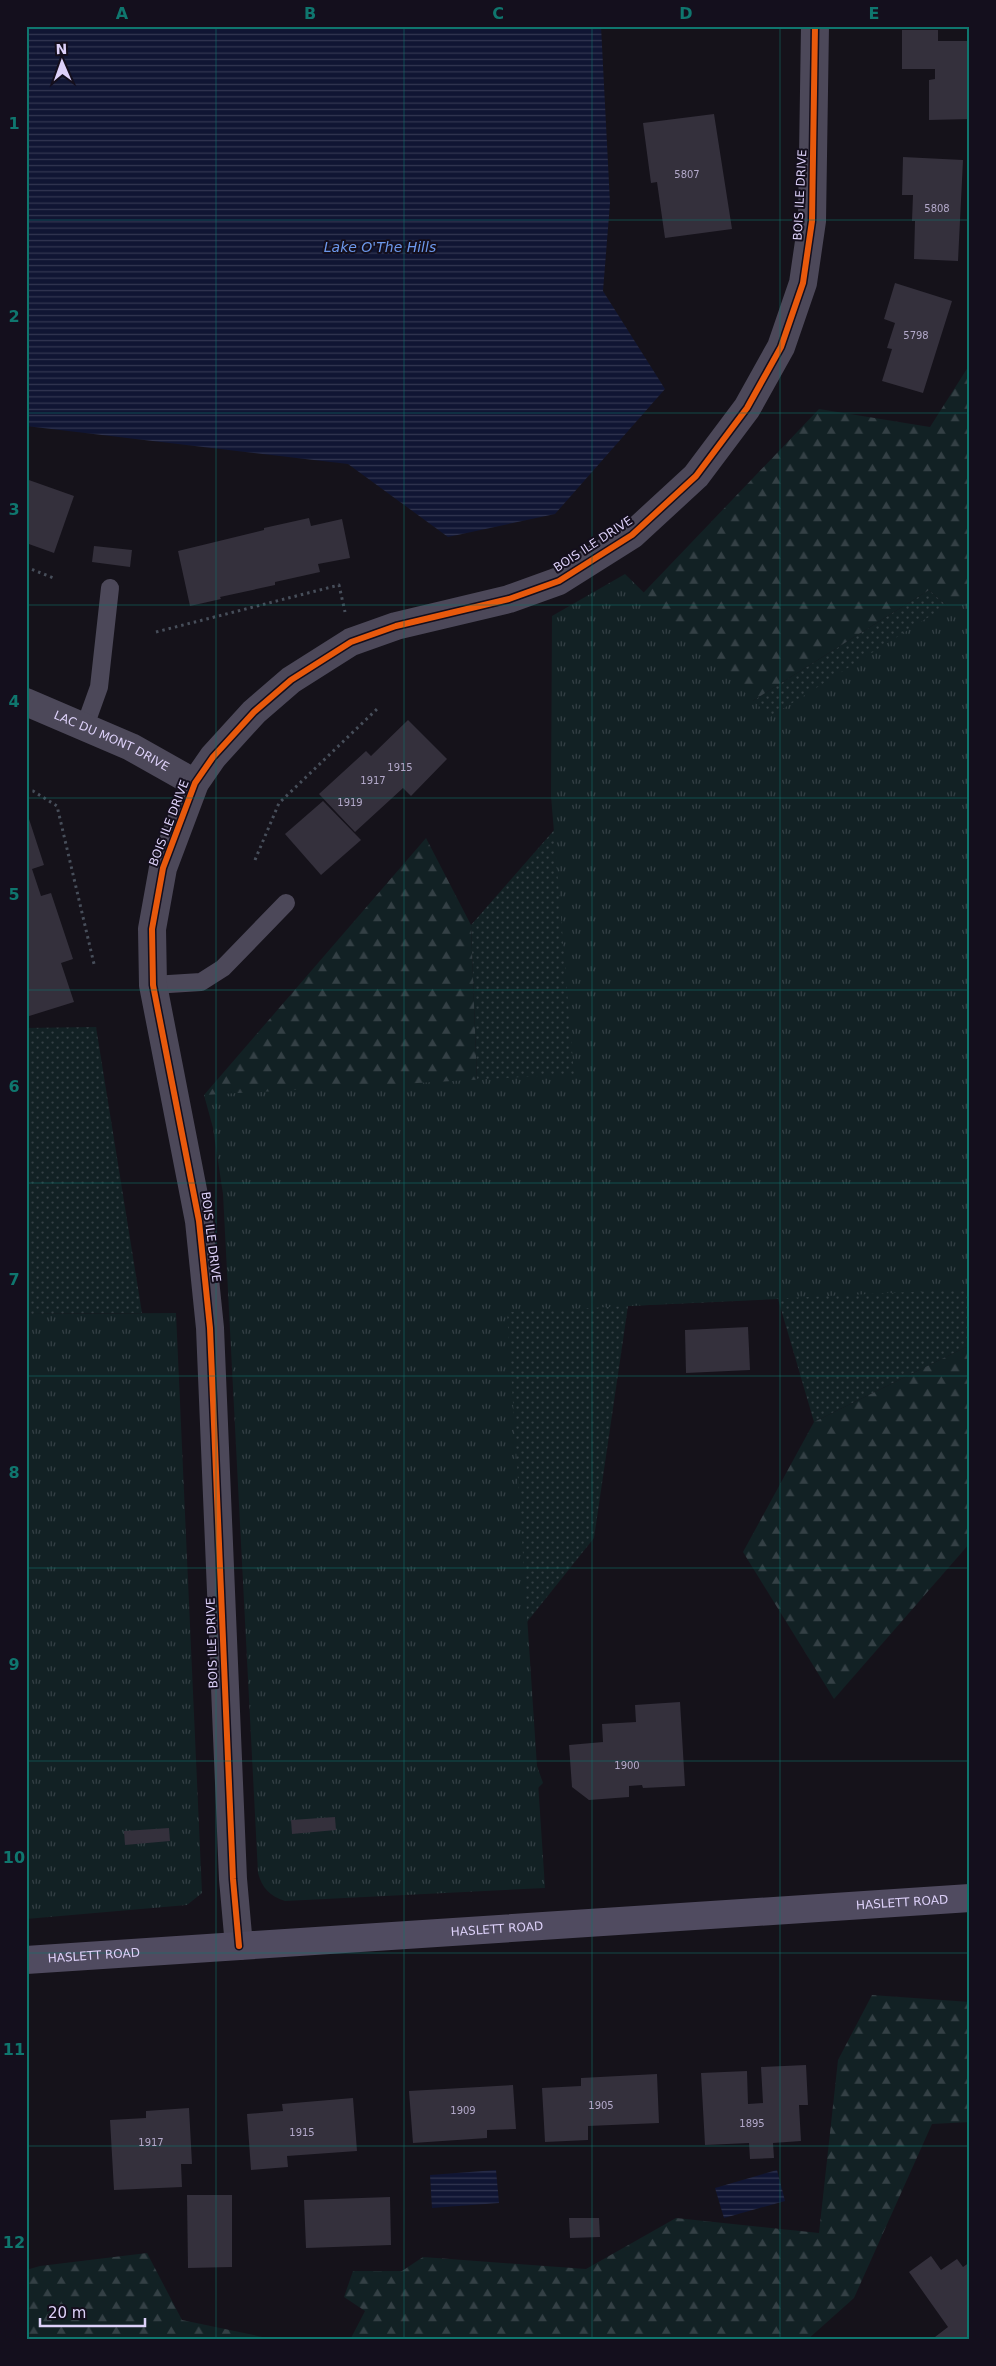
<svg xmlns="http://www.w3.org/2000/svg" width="996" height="2366" font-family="'DejaVu Sans',sans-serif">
  <defs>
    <pattern id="grass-dots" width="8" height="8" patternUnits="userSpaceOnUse" patternTransform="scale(1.25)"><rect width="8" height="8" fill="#122124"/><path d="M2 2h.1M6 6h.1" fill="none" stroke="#344045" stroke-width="1.8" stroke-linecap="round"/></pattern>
    <pattern id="forest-firs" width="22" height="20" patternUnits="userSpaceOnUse" patternTransform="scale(1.25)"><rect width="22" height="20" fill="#122124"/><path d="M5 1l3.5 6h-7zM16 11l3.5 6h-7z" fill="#344045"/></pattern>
    <pattern id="park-tufts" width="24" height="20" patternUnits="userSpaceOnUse" patternTransform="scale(1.25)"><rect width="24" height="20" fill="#122124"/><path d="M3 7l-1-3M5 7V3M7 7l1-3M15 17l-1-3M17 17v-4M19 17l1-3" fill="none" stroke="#344045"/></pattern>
    <pattern id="water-rules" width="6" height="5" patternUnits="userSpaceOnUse" patternTransform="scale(1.25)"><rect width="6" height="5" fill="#101533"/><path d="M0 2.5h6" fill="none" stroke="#323651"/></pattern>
  </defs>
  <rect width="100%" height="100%" fill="#15121a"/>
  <g fill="url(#grass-dots)">
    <polygon points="929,590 970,626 970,1345 814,1422 778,1299 628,1306 594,1538 499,1657 471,925 562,821"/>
    <polygon points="96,1027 142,1313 26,1314 26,1028"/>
  </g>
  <g fill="url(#forest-firs)">
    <polygon points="970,364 970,626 929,590 562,821 561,679 819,409 930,427"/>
    <polygon points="426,838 471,925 499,1657 543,1783 512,1814 337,1461 204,1095"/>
    <polygon points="970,1345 970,1543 834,1699 743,1552 814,1422"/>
    <polygon points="872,1995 970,2002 970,2122 932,2124 854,2298 807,2340 350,2340 365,2311 344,2297 353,2271 402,2271 423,2257 586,2269 676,2218 819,2233 838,2060"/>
    <polygon points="147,2253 182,2320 277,2340 26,2340 26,2270 40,2266"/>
  </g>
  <g fill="url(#park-tufts)">
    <path d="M 625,574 L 770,717 L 970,591 L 970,1289 L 507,1312 L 545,1888 L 285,1901 C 270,1896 262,1888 258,1873 L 223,1194 L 213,1128 L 204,1095 L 574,1074 L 551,796 L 552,616 Z"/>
    <polygon points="176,1313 202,1893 187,1905 26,1919 26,1314"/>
  </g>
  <g fill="url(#water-rules)">
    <polygon points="26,26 601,26 610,203 603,291 665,389 555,514 448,537 348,464 26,426"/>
    <polygon points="496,2170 499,2203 432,2208 430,2175"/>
    <polygon points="777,2170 785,2201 724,2218 715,2188"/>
  </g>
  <g fill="#34303c">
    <polygon points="902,30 938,30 938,41 970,41 970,119 929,120 929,80 935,79 935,69 902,69"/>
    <polygon points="714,114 732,229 665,238 657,182 651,183 643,123"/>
    <polygon points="903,157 963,160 958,261 914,259 915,221 912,221 913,195 902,195"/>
    <polygon points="895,283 952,301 923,393 882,381 892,349 887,348 895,323 884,319"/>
    <polygon points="26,479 74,496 54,553 26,543"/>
    <polygon points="309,518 311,526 342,519 350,558 318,564 320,572 275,582 275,585 220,597 221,599 190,606 178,551 264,530 264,528"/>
    <polygon points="94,546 132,550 130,567 92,562"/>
    <polygon points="408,720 447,759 411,796 403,788 355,832 319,794 366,751 371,756"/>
    <polygon points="323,801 361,840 321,875 285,834"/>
    <polygon points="29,819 44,865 32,869 41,896 51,893 73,959 61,963 74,1002 26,1017 26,820"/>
    <polygon points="748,1327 750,1370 686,1373 685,1330"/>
    <polygon points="680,1702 685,1786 643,1788 642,1785 629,1786 629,1797 589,1800 572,1787 569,1745 603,1742 602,1724 636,1722 635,1705"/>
    <polygon points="335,1817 336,1830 292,1834 291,1820"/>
    <polygon points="169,1828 170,1841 125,1845 124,1831"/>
    <polygon points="806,2065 808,2105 799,2105 801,2141 773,2143 774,2158 750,2159 749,2143 705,2145 701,2073 747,2071 748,2104 763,2103 761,2067"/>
    <polygon points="657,2074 659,2123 588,2126 588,2140 545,2142 542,2088 581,2086 581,2078"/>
    <polygon points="513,2085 516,2129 487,2130 487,2138 413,2143 409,2091"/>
    <polygon points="353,2098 357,2151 287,2156 288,2167 251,2170 247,2114 283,2111 282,2104"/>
    <polygon points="189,2108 192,2164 181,2164 182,2187 114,2190 110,2120 146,2118 146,2111"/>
    <polygon points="187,2195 232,2195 232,2267 188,2268"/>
    <polygon points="390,2197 391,2245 306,2248 304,2200"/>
    <polygon points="569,2218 599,2218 600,2237 570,2238"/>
    <polygon points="931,2256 941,2270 957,2259 963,2267 970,2262 970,2340 938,2340 935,2337 948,2327 909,2272"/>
  </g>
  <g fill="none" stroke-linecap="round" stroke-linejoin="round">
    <g stroke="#474e5a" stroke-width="3" stroke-dasharray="2.5 4" stroke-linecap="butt">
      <polyline points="26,567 56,579"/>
      <polyline points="156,632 339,585 345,612"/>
      <polyline points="26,790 33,791 57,806 94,964"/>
      <polyline points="255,860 279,803 377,709"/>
    </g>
    <g stroke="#4c4859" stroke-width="18">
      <polyline points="85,726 99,687 110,588"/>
      <polyline points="153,985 201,982 223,968 286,903"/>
    </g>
    <g stroke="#4c4859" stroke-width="28">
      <path id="s1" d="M 26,702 L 131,747 L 195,783"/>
      <polyline points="239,1946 233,1879 210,1328 199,1221 153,985 152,929 163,868 195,783 213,757 254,712 291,680 351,642 396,626 509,599 559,581 632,535 696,476 747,408 781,347 803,283 812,221 815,26"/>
    </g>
    <path stroke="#504b60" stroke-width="28" id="s2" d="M 26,1960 L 970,1898"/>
    <defs>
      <polyline id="cycleway" points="239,1946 233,1879 210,1328 199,1221 153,985 152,929 163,868 195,783 213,757 254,712 291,680 351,642 396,626 509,599 559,581 632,535 696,476 747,408 781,347 803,283 812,221 815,26"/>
    </defs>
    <use href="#cycleway" stroke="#140f1d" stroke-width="9"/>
    <use href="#cycleway" stroke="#e8590c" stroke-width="6"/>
  </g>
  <path fill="none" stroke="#0f766e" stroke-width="1" stroke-opacity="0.55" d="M 216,26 L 216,2340M 404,26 L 404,2340M 592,26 L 592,2340M 780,26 L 780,2340M 26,220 L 970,220M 26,413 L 970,413M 26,605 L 970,605M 26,798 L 970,798M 26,990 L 970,990M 26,1183 L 970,1183M 26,1376 L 970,1376M 26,1568 L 970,1568M 26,1761 L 970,1761M 26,1953 L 970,1953M 26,2146 L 970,2146"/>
  <g text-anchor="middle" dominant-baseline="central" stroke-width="4" stroke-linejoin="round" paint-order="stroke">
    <g font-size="10" fill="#b3a9ca">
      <text x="687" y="174">5807</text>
      <text x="937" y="208">5808</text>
      <text x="916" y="335">5798</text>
      <text x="400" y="767">1915</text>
      <text x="373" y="780">1917</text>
      <text x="350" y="802">1919</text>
      <text x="627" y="1765">1900</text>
      <text x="601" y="2105">1905</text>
      <text x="463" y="2110">1909</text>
      <text x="752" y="2123">1895</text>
      <text x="302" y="2132">1915</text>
      <text x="151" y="2142">1917</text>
    </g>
    <g font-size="12" fill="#ddd1f9" stroke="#140f1d">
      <text transform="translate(800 195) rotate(-87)">BOIS ILE DRIVE</text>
      <text transform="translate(593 544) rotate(-33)">BOIS ILE DRIVE</text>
      <text stroke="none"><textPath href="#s1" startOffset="94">LAC DU MONT DRIVE</textPath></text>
      <text transform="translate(169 823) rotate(-69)">BOIS ILE DRIVE</text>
      <text transform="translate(211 1237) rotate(83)">BOIS ILE DRIVE</text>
      <text transform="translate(212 1643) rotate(-92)">BOIS ILE DRIVE</text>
      <text stroke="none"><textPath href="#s2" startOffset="878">HASLETT ROAD</textPath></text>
      <text stroke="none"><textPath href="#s2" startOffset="472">HASLETT ROAD</textPath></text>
      <text stroke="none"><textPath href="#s2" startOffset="68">HASLETT ROAD</textPath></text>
    </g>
    <g font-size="14" font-style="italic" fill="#6c98eb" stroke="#140f1d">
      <text x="380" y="247">Lake O'The Hills</text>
    </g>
  </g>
  <rect width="996" height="2366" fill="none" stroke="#140f1d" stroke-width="55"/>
  <g transform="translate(62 62) rotate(358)" stroke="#140f1d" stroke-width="4" paint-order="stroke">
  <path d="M0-4L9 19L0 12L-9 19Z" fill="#ddd1f9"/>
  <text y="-8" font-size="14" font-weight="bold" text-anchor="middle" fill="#ddd1f9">N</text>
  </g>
  <path d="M40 2318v8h105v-8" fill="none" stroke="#ddd1f9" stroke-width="2.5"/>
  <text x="48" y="2318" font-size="15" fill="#ddd1f9" stroke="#140f1d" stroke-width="4" paint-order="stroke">20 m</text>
  <rect x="28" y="28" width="940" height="2310" fill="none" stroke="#0f766e" stroke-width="2"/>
  <g font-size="16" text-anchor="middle" font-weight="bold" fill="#0f766e">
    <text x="122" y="19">A</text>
    <text x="310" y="19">B</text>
    <text x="498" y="19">C</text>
    <text x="686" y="19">D</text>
    <text x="874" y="19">E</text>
    <text x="14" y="129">1</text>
    <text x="14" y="322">2</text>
    <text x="14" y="515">3</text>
    <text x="14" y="707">4</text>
    <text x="14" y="900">5</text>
    <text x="14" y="1092">6</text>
    <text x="14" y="1285">7</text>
    <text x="14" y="1478">8</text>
    <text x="14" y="1670">9</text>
    <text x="14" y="1863">10</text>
    <text x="14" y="2055">11</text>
    <text x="14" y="2248">12</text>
  </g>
</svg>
